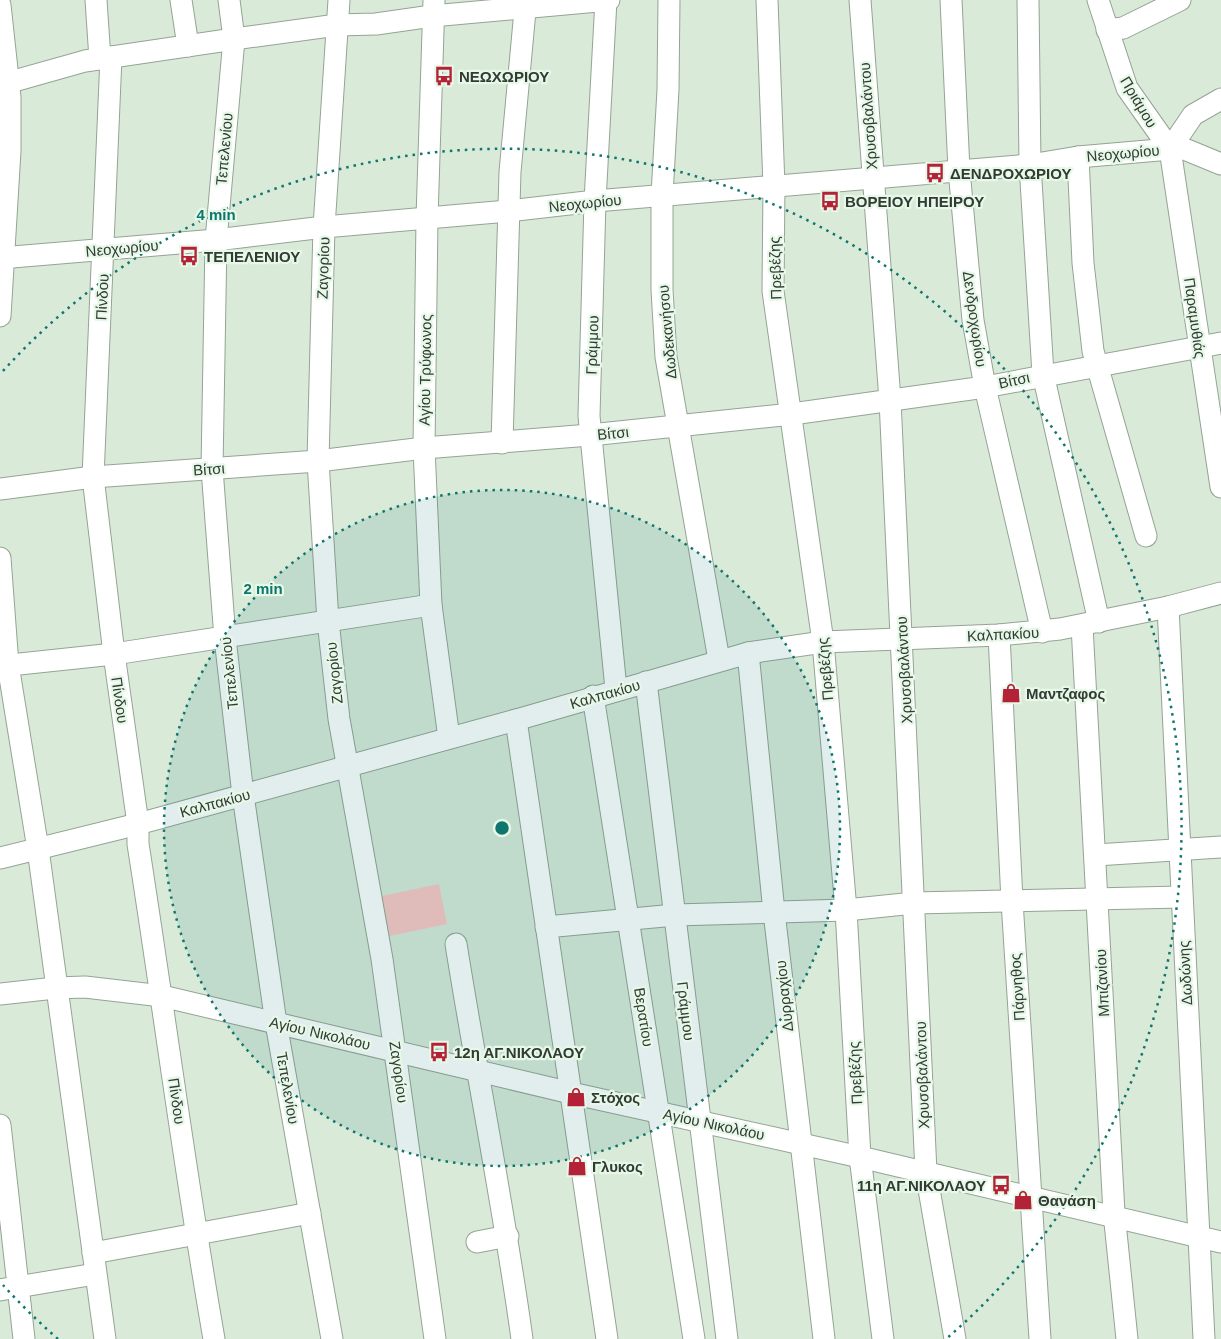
<svg xmlns="http://www.w3.org/2000/svg" width="1221" height="1339" font-family="Arial,sans-serif">
  <rect width="100%" height="100%" fill="#d9ead9"/>
  <polygon fill="#fcc6c5" points="439,884 447,924 385,937 377,897"/>
  <g fill="none" stroke-linecap="round" stroke-linejoin="round">
    <defs>
      <g id="minor">
        <polyline points="96,0 100,59"/>
        <polyline points="181,0 188,46"/>
        <polyline points="229,0 234,39 216,240 212,469 225,638 243,795 276,1023 332,1339"/>
        <polyline points="339,0 324,227 318,461 328,621 339,719 382,959 435,1339"/>
        <polyline points="434,0 427,218 424,448 431,605 449,738"/>
        <polyline points="606,0 595,201 589,416 616,689"/>
        <polyline points="669,0 668,90 662,195 662,290 666,357 719,660"/>
        <polyline points="767,0 774,186 773,291 823,642 846,910 860,1157 883,1339"/>
        <polyline points="860,0 890,400 926,1172 955,1339"/>
        <polyline points="951,0 959,170 973,320 985,387 1042,632"/>
        <polyline points="1028,0 1030,165 1043,374 1099,622"/>
        <polyline points="1098,0 1127,88 1170,149 1221,487"/>
        <polyline points="0,5 10,97 10,151 0,316"/>
        <polyline points="1107,30 1123,28 1180,0"/>
        <path d="M 111,57 L 93,477 L 114,654 L 138,824 L 138,844 C 164,1009 185,1174 214,1339"/>
        <polyline points="0,85 85,61 234,39 337,25 376,24 432,16 609,0"/>
        <polyline points="1170,149 1193,115 1221,99"/>
        <polyline points="1078,157 1083,263 1093,351 1146,536"/>
        <polyline points="0,258 216,240 324,227 508,211 595,201 1030,165 1078,157 1182,148 1221,164"/>
        <polyline points="502,443 510,172 526,0"/>
        <polyline points="0,489 93,477 318,461 424,448 590,435 792,414 985,387 1221,343"/>
        <polyline points="0,558 8,665 38,849 105,1339"/>
        <polyline points="1168,607 1204,1339"/>
        <polyline points="1082,626 1114,1213 1127,1339"/>
        <polyline points="999,635 1012,901 1040,1339"/>
        <polyline points="748,653 774,912 824,1339"/>
        <polyline points="0,666 114,654 431,605"/>
        <polyline points="646,682 727,1339"/>
        <polyline points="593,696 694,1339"/>
        <polyline points="516,720 607,1339"/>
        <polyline points="1096,855 1221,847"/>
        <polyline points="0,858 138,824 516,720 748,653 823,642 999,635 1060,629 1168,607 1221,593"/>
        <polyline points="546,927 675,915 846,910 914,903 1181,897"/>
        <path d="M 456,944 C 477,1076 504,1207 522,1339"/>
        <polyline points="0,994 55,988 85,987 162,996 571,1093 860,1157 1221,1242"/>
        <polyline points="0,1125 24,1339"/>
        <polyline points="477,1242 508,1236"/>
        <polyline points="93,1253 310,1213"/>
        <polyline points="0,1290 95,1274"/>
      </g>
    </defs>
    <use href="#minor" stroke="#94a494" stroke-width="23"/>
    <use href="#minor" stroke="#fff" stroke-width="21"/>
  </g>
  <circle cx="502" cy="828" r="338" fill="#0f766e" fill-opacity=".12"/>
  <g fill="none" stroke="#0f766e" stroke-width="2.5" stroke-dasharray="2.5 5">
    <circle cx="502" cy="828" r="338"/>
    <path d="M58 1339A677 677 0 0 1 3 1285M3 371A677 677 0 1 1 946 1339"/>
  </g>
  <defs>
    <symbol id="bus-bare" viewBox="-9 -9 18 18"><path d="M-5-6H5V4H4V6H2V4H-2V6H-4V4H-5ZM-3.5-4V0h7V-4ZM-3.5 1.2v1.5H-2V1.2ZM2 1.2v1.5H3.5V1.2Z" fill="#b42237" stroke="#e6f8e7" stroke-width="2.5" paint-order="stroke"/></symbol>
    <symbol id="shop-bare" viewBox="-9 -9 18 18"><path d="M-5-2.5h2.3a2.7 3.5 0 0 1 5.4 0H5L5.5 6h-11ZM-1.5-2.5h3a1.5 2.3 0 0 0-3 0Z" fill="#b42237" stroke="#e6f8e7" stroke-width="2.5" paint-order="stroke"/></symbol>
  </defs>
  <g fill-rule="evenodd">
    <use href="#bus-bare" x="430" y="62" width="28" height="28"/>
    <use href="#bus-bare" x="921" y="159" width="28" height="28"/>
    <use href="#bus-bare" x="816" y="187" width="28" height="28"/>
    <use href="#bus-bare" x="175" y="242" width="28" height="28"/>
    <use href="#shop-bare" x="997" y="679" width="28" height="28"/>
    <use href="#bus-bare" x="425" y="1038" width="28" height="28"/>
    <use href="#shop-bare" x="562" y="1083" width="28" height="28"/>
    <use href="#shop-bare" x="563" y="1152" width="28" height="28"/>
    <use href="#bus-bare" x="987" y="1171" width="28" height="28"/>
    <use href="#shop-bare" x="1009" y="1186" width="28" height="28"/>
  </g>
  <g text-anchor="middle" dominant-baseline="central" stroke-width="4.5" stroke-linejoin="round" paint-order="stroke">
    <g font-size="15" font-weight="bold" fill="#333a34" stroke="#e6f8e7" text-anchor="start">
      <text x="459" y="76">ΝΕΩΧΩΡΙΟΥ</text>
      <text x="950" y="173">ΔΕΝΔΡΟΧΩΡΙΟΥ</text>
      <text x="845" y="201">ΒΟΡΕΙΟΥ ΗΠΕΙΡΟΥ</text>
      <text x="204" y="256">ΤΕΠΕΛΕΝΙΟΥ</text>
      <text x="1026" y="693">Μαντζαφος</text>
      <text x="454" y="1052">12η ΑΓ.ΝΙΚΟΛΑΟΥ</text>
      <text x="591" y="1097">Στόχος</text>
      <text x="592" y="1166">Γλυκος</text>
      <text x="986" y="1185" text-anchor="end">11η ΑΓ.ΝΙΚΟΛΑΟΥ</text>
      <text x="1038" y="1200">Θανάση</text>
    </g>
    <g font-size="15" fill="#333a34" stroke="#e6f8e7">
      <text transform="translate(1139 102) rotate(59)">Πριάμου</text>
      <text transform="translate(868 116) rotate(-94)">Χρυσοβαλάντου</text>
      <text transform="translate(224 149) rotate(-85)">Τεπελενίου</text>
      <text transform="translate(1123 153) rotate(-5)">Νεοχωρίου</text>
      <text transform="translate(585 203) rotate(-6)">Νεοχωρίου</text>
      <text transform="translate(122 248) rotate(-5)">Νεοχωρίου</text>
      <text transform="translate(323 268) rotate(-88)">Ζαγορίου</text>
      <text transform="translate(775 268) rotate(-92)">Πρεβέζης</text>
      <text transform="translate(102 297) rotate(-87)">Πίνδου</text>
      <text transform="translate(1195 318) rotate(82)">Παραμυθιάς</text>
      <text transform="translate(975 319) rotate(82)">Δενδροχωρίου</text>
      <text transform="translate(667 332) rotate(-95)">Δωδεκανήσου</text>
      <text transform="translate(592 345) rotate(-88)">Γράμμου</text>
      <text transform="translate(425 370) rotate(-89)">Αγίου Τρύφωνος</text>
      <text transform="translate(1014 380) rotate(-12)">Βίτσι</text>
      <text transform="translate(613 433) rotate(-6)">Βίτσι</text>
      <text transform="translate(209 469) rotate(-4)">Βίτσι</text>
      <text transform="translate(1003 634) rotate(-3)">Καλπακίου</text>
      <text transform="translate(825 669) rotate(-95)">Πρεβέζης</text>
      <text transform="translate(904 670) rotate(-93)">Χρυσοβαλάντου</text>
      <text transform="translate(229 673) rotate(-96)">Τεπελενίου</text>
      <text transform="translate(334 673) rotate(-96)">Ζαγορίου</text>
      <text transform="translate(605 694) rotate(-16)">Καλπακίου</text>
      <text transform="translate(120 700) rotate(82)">Πίνδου</text>
      <text transform="translate(215 803) rotate(-15)">Καλπακίου</text>
      <text transform="translate(1185 973) rotate(-93)">Δωδώνης</text>
      <text transform="translate(1102 983) rotate(-93)">Μπιζανίου</text>
      <text transform="translate(1017 987) rotate(-94)">Πάρνηθος</text>
      <text transform="translate(784 996) rotate(-96)">Δυρραχίου</text>
      <text transform="translate(686 1011) rotate(83)">Γράμμου</text>
      <text transform="translate(644 1017) rotate(81)">Βερατίου</text>
      <text transform="translate(320 1033) rotate(13)">Αγίου Νικολάου</text>
      <text transform="translate(399 1072) rotate(82)">Ζαγορίου</text>
      <text transform="translate(855 1073) rotate(-93)">Πρεβέζης</text>
      <text transform="translate(922 1075) rotate(-92)">Χρυσοβαλάντου</text>
      <text transform="translate(288 1088) rotate(80)">Τεπελενίου</text>
      <text transform="translate(177 1101) rotate(82)">Πίνδου</text>
      <text transform="translate(714 1124) rotate(12)">Αγίου Νικολάου</text>
    </g>
  </g>
  <circle cx="502" cy="828" r="8" fill="#0f766e" stroke="#e6f8e7" stroke-width="2.5"/>
  <g font-size="15" text-anchor="middle" font-weight="bold" fill="#0f766e" stroke="#e6f8e7" stroke-width="4.5" stroke-linejoin="round" paint-order="stroke">
    <text x="216" y="220">4 min</text>
    <text x="263" y="594">2 min</text>
  </g>
</svg>
